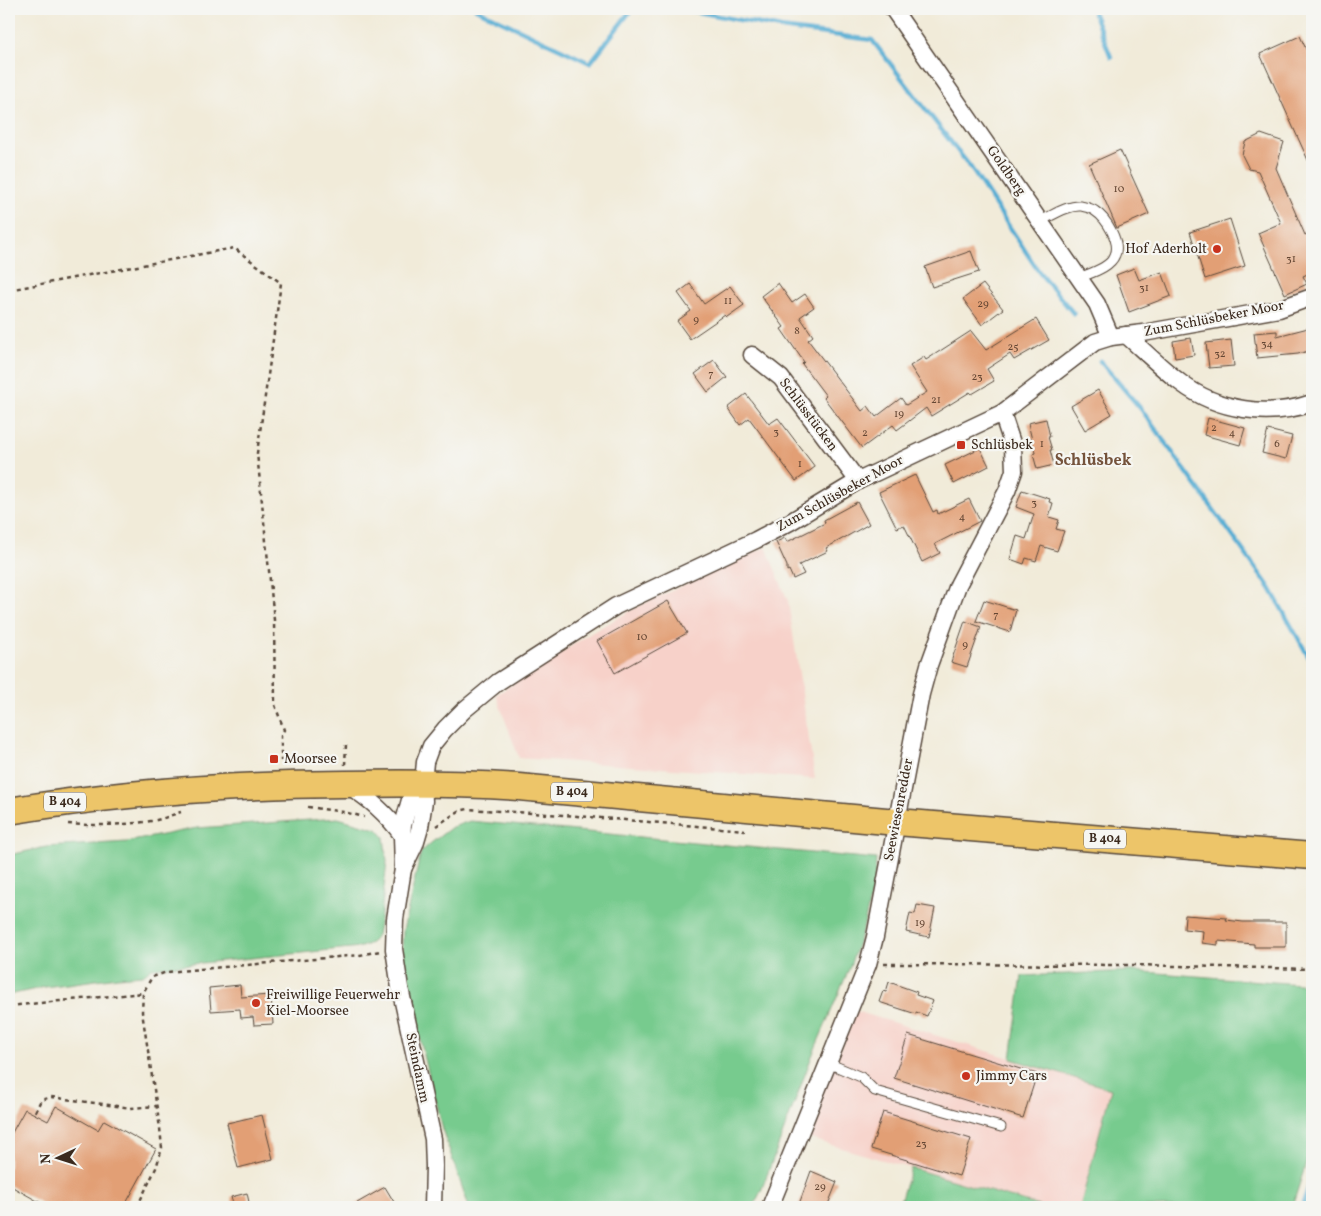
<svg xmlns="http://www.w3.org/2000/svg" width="1321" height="1216" font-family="Vollkorn,serif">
  <rect width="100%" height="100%" fill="#f6f6f2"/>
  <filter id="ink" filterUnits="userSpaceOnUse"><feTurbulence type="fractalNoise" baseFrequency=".02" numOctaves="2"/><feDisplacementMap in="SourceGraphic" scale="10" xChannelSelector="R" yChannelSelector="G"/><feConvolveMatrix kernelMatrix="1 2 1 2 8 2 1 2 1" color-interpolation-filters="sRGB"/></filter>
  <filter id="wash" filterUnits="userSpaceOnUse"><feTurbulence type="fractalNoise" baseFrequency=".0096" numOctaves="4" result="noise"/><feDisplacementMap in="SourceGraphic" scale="20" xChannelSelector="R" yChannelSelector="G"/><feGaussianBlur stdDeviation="1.12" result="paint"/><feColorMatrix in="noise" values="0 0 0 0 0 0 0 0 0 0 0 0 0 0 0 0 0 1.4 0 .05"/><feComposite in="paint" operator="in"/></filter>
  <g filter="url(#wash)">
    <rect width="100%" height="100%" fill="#f1ebd9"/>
    <g fill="#f7d1c9">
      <polygon points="766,547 788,601 815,779 519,758 496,695 591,633 639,606"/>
      <polygon points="856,1011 1112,1089 1080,1207 1043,1207 804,1137"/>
    </g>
    <g fill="#77cb8e" stroke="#597a56">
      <polygon points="338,818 377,829 384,837 387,862 381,914 377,935 371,943 361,947 152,968 143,975 118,977 45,987 9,995 9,855 46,847 127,842 197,828"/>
      <polygon points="470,821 876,859 875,876 864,925 849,969 812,1056 761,1191 753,1207 469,1207 442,1129 405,977 402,953 403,930 421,852 431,843 452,827"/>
      <polygon points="1132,971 1312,985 1312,1145 1292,1207 1080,1207 1111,1089 1011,1059 1022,976"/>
      <polygon points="911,1168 1043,1207 898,1207"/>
      <polygon points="1312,1177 1312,1207 1302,1207"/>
    </g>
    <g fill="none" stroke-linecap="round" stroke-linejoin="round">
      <g stroke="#57add3" stroke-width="4.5">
        <polyline points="476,9 590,63 632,9"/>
        <polyline points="683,9 781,28 872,40 971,168 1039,272 1074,314"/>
        <polyline points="1092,9 1111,57"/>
        <polyline points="1100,361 1141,409 1270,588 1312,663"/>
        <polyline points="1302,1207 1312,1177"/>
      </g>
    </g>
    <g id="blocks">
      <g fill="#e29f75">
        <polygon points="1300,36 1312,62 1312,169 1260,54"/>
        <polygon points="1261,134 1284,142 1276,168 1305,235 1312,232 1312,272 1303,276 1307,284 1285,294 1258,233 1281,223 1258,171 1249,169 1242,155 1245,142"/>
        <polygon points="1120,150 1149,214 1117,228 1089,164"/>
        <polygon points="1230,219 1245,266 1205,279 1190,232"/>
        <polygon points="971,251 979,272 932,287 925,267"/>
        <polygon points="1134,268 1139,280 1162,272 1171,296 1129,312 1116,275"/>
        <polygon points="778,283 792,303 805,294 814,307 800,317 813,336 808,340 862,411 868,406 876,417 901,398 906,405 927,392 910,366 924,357 926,360 971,331 986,350 1036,319 1049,340 1014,360 1010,354 987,369 994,381 972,394 970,392 931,416 926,408 897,430 893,425 862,448 824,398 826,396 802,364 804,362 781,329 784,327 761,296"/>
        <polygon points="690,284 704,304 730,286 744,305 727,317 725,315 690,339 677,321 691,311 678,293"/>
        <polygon points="983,284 1003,309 982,325 963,299"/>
        <polygon points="1312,327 1312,350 1298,354 1257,358 1254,333 1277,331 1277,336"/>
        <polygon points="1191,338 1194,355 1175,358 1173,341"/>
        <polygon points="1231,340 1234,366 1209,368 1206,343"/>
        <polygon points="714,360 727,377 708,392 695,374"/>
        <polygon points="1098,390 1112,414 1085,430 1071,406"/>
        <polygon points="746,394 769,424 778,418 815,467 796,481 749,418 740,425 728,408"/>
        <polygon points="1208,418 1245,428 1240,445 1204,435"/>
        <polygon points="1046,419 1050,437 1048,437 1052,450 1050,450 1054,465 1037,469 1033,454 1035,453 1028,423"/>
        <polygon points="1268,430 1292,436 1286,459 1262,453"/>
        <polygon points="980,448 989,466 954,484 945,465"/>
        <polygon points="915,475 933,512 937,510 938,514 969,499 980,521 935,544 940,553 922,562 904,525 897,528 879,492"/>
        <polygon points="1022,490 1050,499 1049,502 1053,503 1049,517 1059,520 1056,529 1064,531 1057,551 1041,546 1036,561 1026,558 1024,564 1010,559 1017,536 1026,539 1034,514 1016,507"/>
        <polygon points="857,502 869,524 826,548 828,551 799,565 804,574 793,579 789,570 787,571 787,566 776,542 785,538 787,542 825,523 824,520"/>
        <polygon points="984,600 1016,610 1010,632 976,621"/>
        <polygon points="668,601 687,633 615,673 597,641"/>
        <polygon points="965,621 981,627 967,667 951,662"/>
        <polygon points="917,905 935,908 929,937 906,932 910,913 915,914"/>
        <polygon points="1185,915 1227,918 1226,920 1243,922 1286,922 1286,947 1254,947 1254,944 1218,941 1218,945 1202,943 1203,931 1184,929"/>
        <polygon points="889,982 917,992 916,995 933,1001 927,1016 916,1012 916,1014 879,1002 883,991 886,992"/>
        <polygon points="240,985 241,997 271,995 273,1024 254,1025 253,1017 241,1018 240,1009 211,1011 209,988"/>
        <polygon points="908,1035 1037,1074 1023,1118 894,1078"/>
        <polygon points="56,1106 98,1130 104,1120 156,1149 124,1207 48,1207 9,1185 9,1138 25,1109 48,1121"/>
        <polygon points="883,1112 971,1139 959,1176 871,1149"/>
        <polygon points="262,1115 273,1159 238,1168 227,1123"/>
        <polygon points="811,1171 837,1182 827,1207 798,1207"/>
        <polygon points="385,1187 397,1207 350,1207"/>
        <polygon points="247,1193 250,1207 234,1207 231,1197"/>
      </g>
    </g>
  </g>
  <g filter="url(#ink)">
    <use href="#blocks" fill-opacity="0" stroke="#56473a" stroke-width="1"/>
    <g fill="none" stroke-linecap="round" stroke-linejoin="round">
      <defs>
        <g id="lane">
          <path d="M 1040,221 C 1052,216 1067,205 1081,206 C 1085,207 1092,208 1095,211 C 1106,218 1121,242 1115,255 C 1110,268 1090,273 1079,278"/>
          <polyline points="828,1063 861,1077 875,1091 1001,1127"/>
        </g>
        <g id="street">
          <polyline points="893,9 1097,304 1111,337"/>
          <path d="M 1126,335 C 1144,351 1161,368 1181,383 C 1218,411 1269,418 1312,403"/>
          <polyline points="752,355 781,378 858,481"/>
          <polyline points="423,783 410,800 403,825 402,835 403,869 395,919 394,949 400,988 433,1139 434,1166 433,1207"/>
          <path d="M 347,785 C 369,798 387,814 402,835"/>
          <polyline points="403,869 415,844 420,827 424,801 423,783 425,762 431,746 445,729 464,710 498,682 616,606 756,540 790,522 858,481 1002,413 1095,342 1111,337 1143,333 1279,309 1312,297"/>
          <polyline points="770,1207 868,964 875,937 921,694 929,665 958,585 1007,491 1014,471 1013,446 1002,413"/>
        </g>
        <path id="primary" d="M 9,811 C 120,792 232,785 345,784 C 403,783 461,783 519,787 L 897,822 L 1312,856"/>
      </defs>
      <use href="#lane" stroke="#56473a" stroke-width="11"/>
      <use href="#street" stroke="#56473a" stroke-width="19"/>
      <use href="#primary" stroke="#56473a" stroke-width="29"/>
      <g stroke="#56473a" stroke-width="2.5" stroke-dasharray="4 4" stroke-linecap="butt">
        <polyline points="9,290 234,248 281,283 257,453 274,620 275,705 284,730 281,736 281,761"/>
        <polyline points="345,765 346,744"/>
        <polyline points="308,807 344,812 364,817"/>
        <path d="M 68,824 C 95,826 124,825 151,821 C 161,820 171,815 181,812"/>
        <polyline points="436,826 459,811 468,809 565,815 745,830"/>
        <polyline points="884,964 1132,965 1312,969"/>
        <polyline points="9,1006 143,993"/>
        <polyline points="35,1112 41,1100 51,1097 131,1108 157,1106"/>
        <polyline points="137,1207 156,1168 162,1148 160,1128 142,1012 143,993 152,977 167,972 360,955 380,951"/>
      </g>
      <use href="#lane" stroke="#fff" stroke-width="9"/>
      <use href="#street" stroke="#fff" stroke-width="16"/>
      <use href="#primary" stroke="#edc569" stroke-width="26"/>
    </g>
  </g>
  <g fill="#c8321e" stroke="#f6f6f2" stroke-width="2">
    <circle cx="1217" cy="249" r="5"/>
    <rect x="956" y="440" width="10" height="10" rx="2.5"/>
    <rect x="269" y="754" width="10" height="10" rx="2.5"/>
    <circle cx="256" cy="1003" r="5"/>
    <circle cx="966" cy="1076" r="5"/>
  </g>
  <g text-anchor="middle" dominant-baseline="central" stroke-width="4.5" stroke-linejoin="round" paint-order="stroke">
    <g font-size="11" fill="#654734">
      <text x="1119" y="189">10</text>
      <text x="1291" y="259">31</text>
      <text x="1144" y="288">31</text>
      <text x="728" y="301">11</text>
      <text x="983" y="304">29</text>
      <text x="696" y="320">9</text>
      <text x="797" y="331">8</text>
      <text x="1267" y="344">34</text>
      <text x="1013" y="347">25</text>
      <text x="1220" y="354">32</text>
      <text x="711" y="374">7</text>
      <text x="977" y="377">23</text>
      <text x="936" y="400">21</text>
      <text x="899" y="414">19</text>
      <text x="1214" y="428">2</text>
      <text x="776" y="432">3</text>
      <text x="865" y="433">2</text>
      <text x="1232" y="433">4</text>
      <text x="1042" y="444">1</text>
      <text x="1277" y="444">6</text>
      <text x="800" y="464">1</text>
      <text x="1034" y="503">3</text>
      <text x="962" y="517">4</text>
      <text x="996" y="615">7</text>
      <text x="642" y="637">10</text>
      <text x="965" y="645">9</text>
      <text x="920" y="923">19</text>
      <text x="921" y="1144">23</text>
      <text x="820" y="1187">29</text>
    </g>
    <g fill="#f6f6f2" stroke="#73675e" stroke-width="1">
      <rect x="551" y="782.5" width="42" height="19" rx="4"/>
      <rect x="44" y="792.5" width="42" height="19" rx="4"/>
      <rect x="1084" y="829.5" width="42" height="19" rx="4"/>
    </g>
    <g font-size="12" font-weight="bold" fill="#3b2a1e">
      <text x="572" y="792">B 404</text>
      <text x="65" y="802">B 404</text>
      <text x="1105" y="839">B 404</text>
    </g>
    <g font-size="14" fill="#3b2a1e" stroke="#f6f6f2">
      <text transform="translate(1006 171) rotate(55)">Goldberg</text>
      <text transform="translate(1214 319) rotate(-11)">Zum Schlüsbeker Moor</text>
      <text transform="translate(808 415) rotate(53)">Schlüsstücken</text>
      <text transform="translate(840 494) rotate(-29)">Zum Schlüsbeker Moor</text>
      <text transform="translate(899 810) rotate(-79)">Seewiesenredder</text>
      <text transform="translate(417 1068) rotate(78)">Steindamm</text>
    </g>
    <g font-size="14" fill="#3b2a1e" stroke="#f6f6f2" text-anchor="start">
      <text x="1207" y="249" text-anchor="end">Hof Aderholt</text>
      <text x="971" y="445">Schlüsbek</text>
      <text x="284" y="759">Moorsee</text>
      <text x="266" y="995">Freiwillige Feuerwehr<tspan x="266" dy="16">Kiel-Moorsee</tspan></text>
      <text x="976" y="1076">Jimmy Cars</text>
    </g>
    <g font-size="16" font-weight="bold" fill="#75533c" stroke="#f6f6f2">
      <text x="1093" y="461">Schlüsbek</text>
    </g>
  </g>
  <rect width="1321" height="1216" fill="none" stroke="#f6f6f2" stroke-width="30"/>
  <g transform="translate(58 1158) rotate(266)" stroke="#f6f6f2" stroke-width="4" paint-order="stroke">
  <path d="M0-4L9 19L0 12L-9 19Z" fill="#3b2a1e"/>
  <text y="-8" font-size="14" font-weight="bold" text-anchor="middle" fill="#3b2a1e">N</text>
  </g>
</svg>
